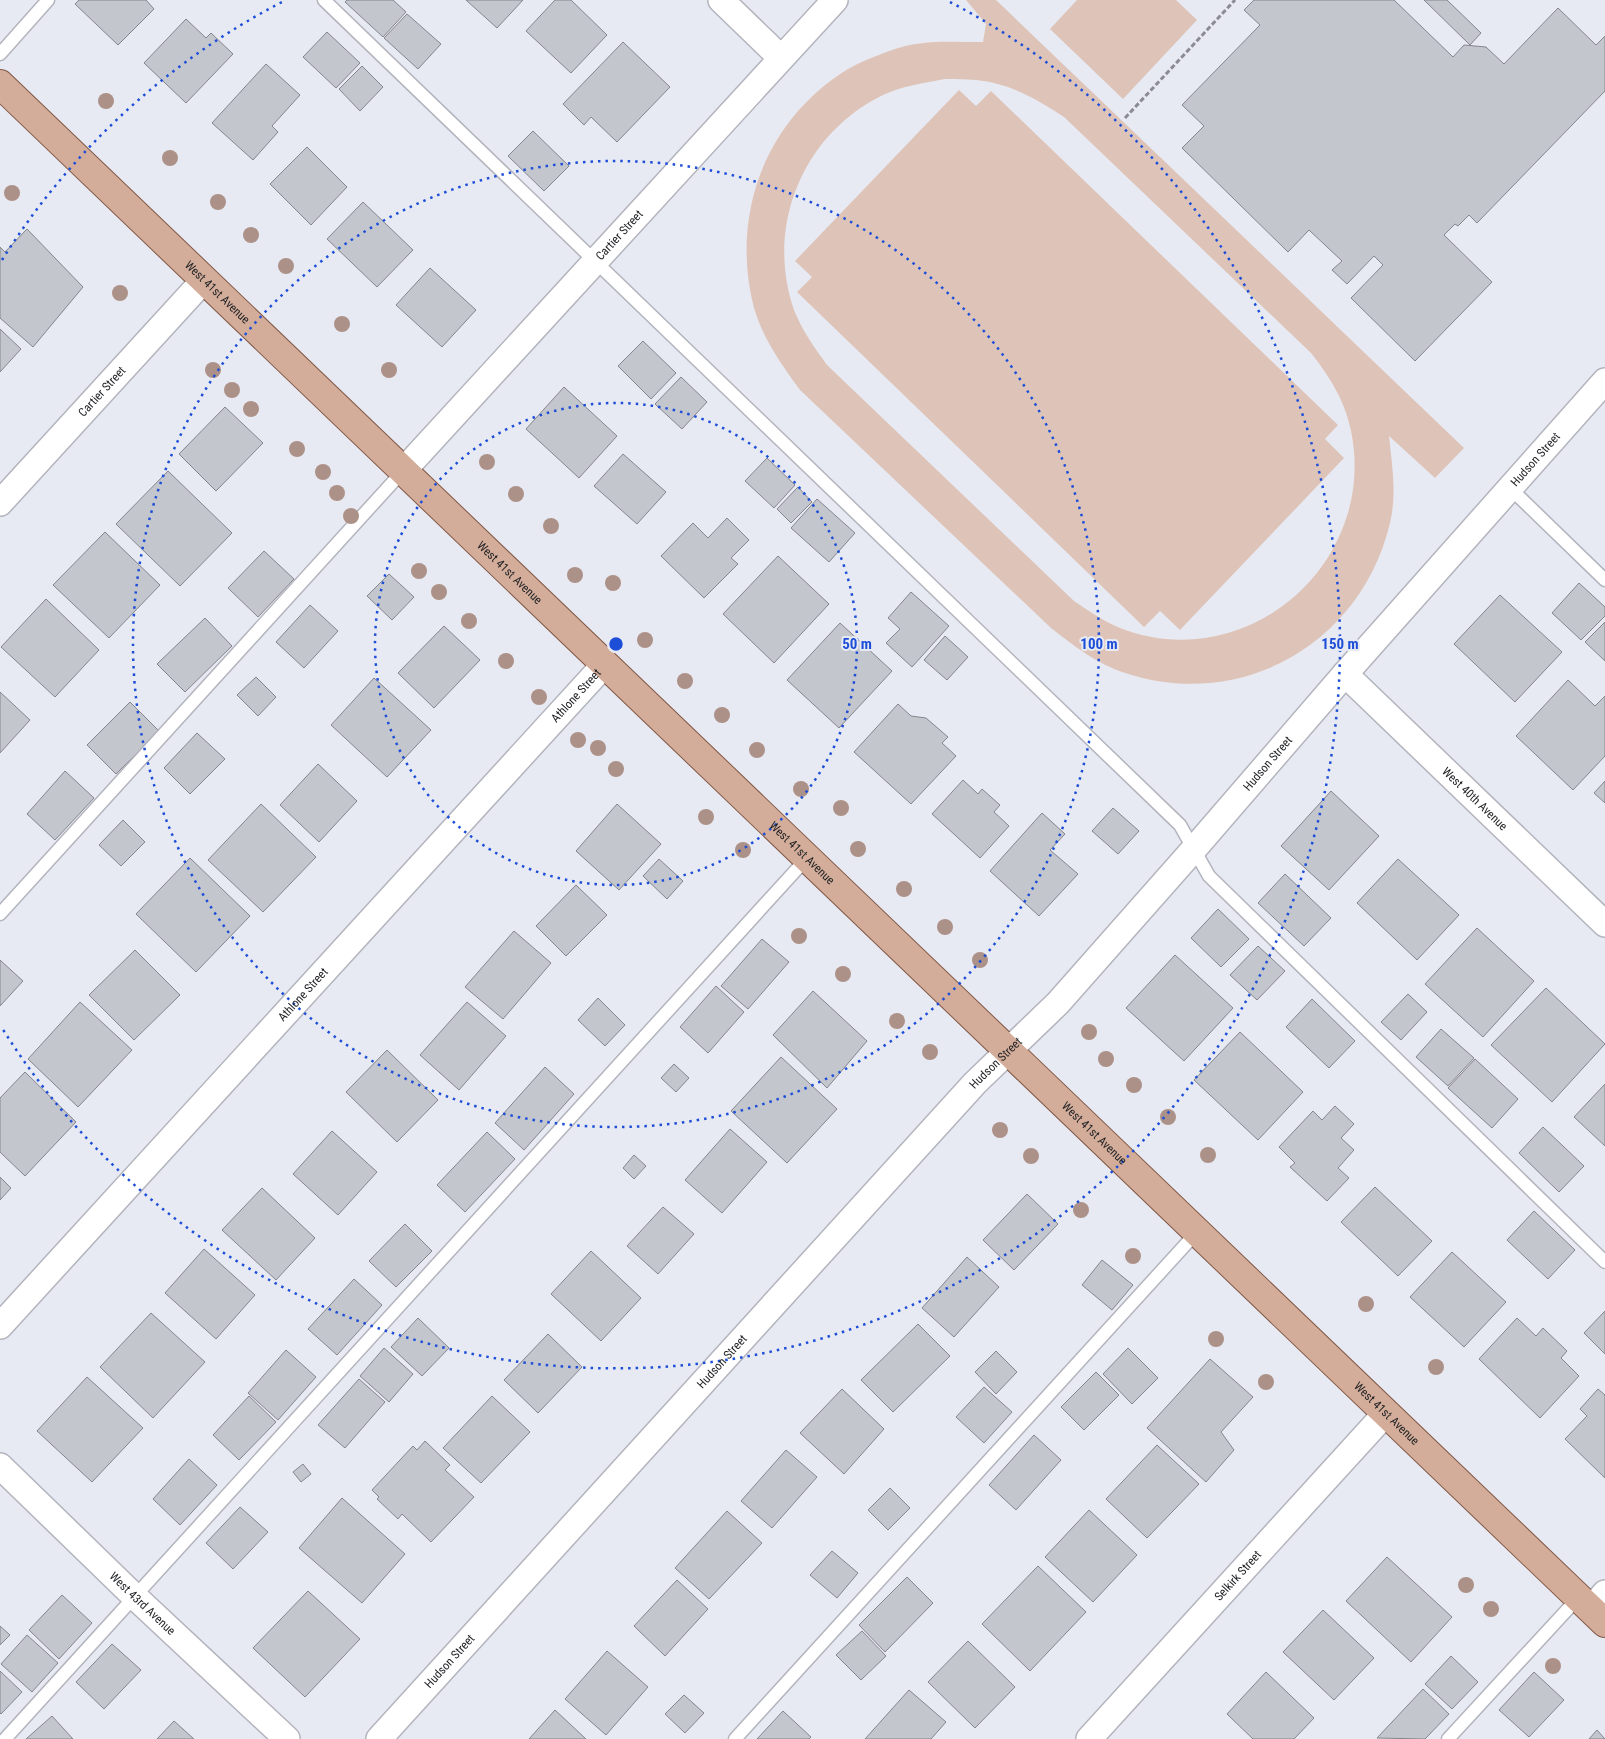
<svg xmlns="http://www.w3.org/2000/svg" width="1605" height="1739" font-family="'Roboto Condensed',sans-serif">
  <rect width="100%" height="100%" fill="#e8eaf3"/>
  <g fill="#dec4b8" fill-rule="evenodd">
    <path d="M 966,0 L 996,0 L 1464,448 L 1435,478 L 1389,436 C 1392,465 1397,494 1390,523 C 1362,642 1243,712 1125,673 C 1097,664 1074,646 1051,628 L 800,390 C 782,365 763,339 754,308 C 730,215 765,120 848,69 C 860,62 876,56 889,51 C 920,39 951,42 983,42 L 986,24 ZM 945,79 C 955,79 966,79 976,80 C 1009,83 1037,99 1064,117 L 1311,353 C 1322,367 1332,381 1340,398 C 1357,434 1359,478 1347,516 C 1317,611 1214,665 1120,628 C 1103,621 1089,611 1074,601 L 827,365 C 814,347 802,330 794,310 C 765,226 803,134 883,95 C 902,86 924,83 945,79 Z"/>
    <polygon points="1077,0 1176,0 1197,20 1123,99 1050,29"/>
    <polygon points="959,90 976,106 991,91 1338,425 1325,439 1344,458 1180,630 1160,611 1144,627 797,292 812,277 795,261"/>
  </g>
  <g fill="#c4c6ce" stroke="#84858d">
    <polygon points="79,0 146,0 154,9 118,45 75,4"/>
    <polygon points="347,0 393,0 406,12 383,37 345,2"/>
    <polygon points="466,0 523,0 497,28"/>
    <polygon points="555,0 571,0 607,35 571,73 526,31"/>
    <polygon points="1254,0 1394,0 1453,57 1464,45 1486,47 1504,64 1558,8 1596,45 1605,36 1605,91 1477,223 1469,215 1458,226 1455,224 1444,235 1492,282 1415,361 1351,298 1383,265 1374,256 1347,284 1332,270 1342,261 1309,230 1288,252 1182,148 1204,126 1182,105 1260,25 1244,10"/>
    <polygon points="1424,0 1447,0 1481,33 1470,45"/>
    <polygon points="407,14 441,44 418,69 384,38"/>
    <polygon points="186,19 206,38 211,33 233,54 186,103 144,63"/>
    <polygon points="327,32 360,63 336,88 303,57"/>
    <polygon points="623,42 670,87 617,142 591,117 584,125 563,104"/>
    <polygon points="266,64 300,95 272,126 278,132 253,160 212,123"/>
    <polygon points="362,66 383,87 360,111 339,89"/>
    <polygon points="533,131 569,166 544,191 508,156"/>
    <polygon points="307,147 347,187 311,225 270,184"/>
    <polygon points="363,202 413,250 377,287 327,239"/>
    <polygon points="27,229 83,287 33,347 0,318 0,247 5,252"/>
    <polygon points="430,268 476,310 442,347 396,305"/>
    <polygon points="0,329 21,349 0,372"/>
    <polygon points="643,341 676,373 651,399 618,366"/>
    <polygon points="681,377 707,402 682,429 655,404"/>
    <polygon points="564,387 617,436 579,478 526,429"/>
    <polygon points="225,407 263,443 216,491 179,454"/>
    <polygon points="623,454 666,492 637,524 594,486"/>
    <polygon points="767,458 795,485 774,508 745,481"/>
    <polygon points="168,471 232,533 180,586 116,524"/>
    <polygon points="798,487 812,502 791,523 777,509"/>
    <polygon points="817,499 855,533 829,562 791,528"/>
    <polygon points="727,518 749,540 731,558 738,564 704,598 661,556 693,523 708,538"/>
    <polygon points="105,532 160,585 109,638 53,585"/>
    <polygon points="264,551 294,579 258,617 228,588"/>
    <polygon points="778,556 829,604 774,663 723,614"/>
    <polygon points="389,574 414,597 392,620 367,596"/>
    <polygon points="1579,583 1605,607 1605,616 1581,640 1552,613"/>
    <polygon points="911,592 949,626 912,667 886,643 900,629 888,618"/>
    <polygon points="1500,595 1562,652 1515,702 1454,644"/>
    <polygon points="46,599 99,650 55,697 1,647"/>
    <polygon points="310,605 338,631 304,668 276,642"/>
    <polygon points="205,618 232,646 185,692 157,664"/>
    <polygon points="1605,622 1605,661 1585,642"/>
    <polygon points="840,623 892,671 839,728 787,680"/>
    <polygon points="444,626 480,660 434,708 398,673"/>
    <polygon points="945,636 968,657 947,680 924,660"/>
    <polygon points="256,677 276,697 258,716 237,695"/>
    <polygon points="374,678 431,730 387,777 331,725"/>
    <polygon points="1568,680 1595,706 1605,696 1605,756 1573,790 1516,736"/>
    <polygon points="0,692 30,720 0,753"/>
    <polygon points="130,702 159,731 116,774 87,745"/>
    <polygon points="898,704 911,716 926,718 948,737 942,743 956,756 911,804 854,752"/>
    <polygon points="197,733 225,759 190,794 164,768"/>
    <polygon points="318,764 357,801 319,842 280,805"/>
    <polygon points="65,771 94,798 55,840 27,814"/>
    <polygon points="963,780 978,794 982,789 1000,805 994,812 1009,826 980,858 932,814"/>
    <polygon points="1605,781 1605,803 1594,793"/>
    <polygon points="1331,791 1379,836 1329,890 1281,846"/>
    <polygon points="261,804 316,857 263,912 208,860"/>
    <polygon points="617,804 661,844 619,890 576,851"/>
    <polygon points="1113,808 1139,831 1118,854 1092,831"/>
    <polygon points="1042,813 1065,834 1050,850 1078,874 1039,916 990,871"/>
    <polygon points="123,820 145,842 121,866 99,845"/>
    <polygon points="190,858 250,916 196,972 136,914"/>
    <polygon points="659,859 683,881 667,899 643,876"/>
    <polygon points="1398,859 1459,915 1417,960 1357,903"/>
    <polygon points="1285,874 1331,918 1304,946 1258,903"/>
    <polygon points="576,885 607,915 566,956 536,926"/>
    <polygon points="1218,909 1249,939 1221,967 1191,938"/>
    <polygon points="1477,928 1534,981 1483,1037 1425,984"/>
    <polygon points="514,931 551,963 503,1019 465,987"/>
    <polygon points="762,939 789,962 748,1009 721,986"/>
    <polygon points="1258,946 1285,971 1257,1000 1230,975"/>
    <polygon points="135,950 180,995 134,1040 89,995"/>
    <polygon points="1175,955 1233,1008 1184,1061 1126,1008"/>
    <polygon points="0,960 23,981 0,1006"/>
    <polygon points="716,986 744,1012 708,1053 680,1027"/>
    <polygon points="1546,988 1605,1044 1552,1102 1491,1045"/>
    <polygon points="813,991 867,1041 827,1088 773,1035"/>
    <polygon points="1408,994 1427,1012 1401,1040 1381,1022"/>
    <polygon points="598,998 625,1025 605,1046 578,1020"/>
    <polygon points="1312,999 1355,1041 1329,1068 1286,1027"/>
    <polygon points="80,1002 132,1050 78,1107 28,1059"/>
    <polygon points="467,1002 506,1036 459,1090 420,1055"/>
    <polygon points="1441,1029 1474,1058 1448,1086 1416,1057"/>
    <polygon points="1240,1032 1303,1092 1258,1140 1194,1080"/>
    <polygon points="387,1050 438,1100 397,1142 346,1092"/>
    <polygon points="781,1057 837,1109 787,1163 731,1111"/>
    <polygon points="1475,1059 1518,1099 1492,1128 1448,1088"/>
    <polygon points="674,1064 689,1078 676,1092 661,1078"/>
    <polygon points="545,1067 574,1094 524,1150 495,1123"/>
    <polygon points="25,1072 76,1122 25,1176 0,1152 0,1098"/>
    <polygon points="1605,1084 1605,1146 1574,1117"/>
    <polygon points="1335,1106 1354,1124 1341,1138 1354,1150 1338,1168 1349,1178 1327,1201 1290,1167 1295,1163 1279,1147 1313,1111 1322,1120"/>
    <polygon points="1543,1127 1584,1166 1559,1192 1519,1153"/>
    <polygon points="730,1129 767,1162 722,1213 685,1180"/>
    <polygon points="332,1131 377,1172 338,1215 293,1174"/>
    <polygon points="487,1132 515,1159 465,1212 437,1185"/>
    <polygon points="634,1155 646,1166 634,1179 623,1168"/>
    <polygon points="0,1177 11,1188 0,1200"/>
    <polygon points="1375,1187 1432,1241 1398,1276 1341,1222"/>
    <polygon points="262,1188 315,1238 276,1280 222,1230"/>
    <polygon points="1027,1194 1058,1224 1014,1270 983,1240"/>
    <polygon points="663,1207 694,1234 658,1274 627,1246"/>
    <polygon points="1534,1211 1575,1250 1548,1279 1507,1240"/>
    <polygon points="405,1224 432,1251 396,1287 369,1261"/>
    <polygon points="204,1249 255,1295 216,1339 165,1293"/>
    <polygon points="591,1251 641,1298 601,1341 551,1294"/>
    <polygon points="1452,1252 1506,1302 1464,1347 1410,1297"/>
    <polygon points="967,1257 999,1287 954,1337 922,1308"/>
    <polygon points="1102,1260 1133,1285 1112,1310 1082,1285"/>
    <polygon points="354,1279 382,1305 337,1355 308,1329"/>
    <polygon points="1605,1311 1605,1354 1584,1333"/>
    <polygon points="151,1313 205,1362 153,1418 100,1367"/>
    <polygon points="418,1318 449,1348 422,1376 391,1347"/>
    <polygon points="1517,1318 1536,1336 1543,1328 1567,1351 1561,1358 1579,1376 1540,1418 1479,1359"/>
    <polygon points="918,1324 950,1356 893,1412 861,1380"/>
    <polygon points="548,1334 582,1367 538,1413 504,1380"/>
    <polygon points="384,1348 413,1374 389,1402 360,1376"/>
    <polygon points="1128,1348 1158,1378 1132,1404 1103,1374"/>
    <polygon points="286,1350 316,1377 278,1420 248,1393"/>
    <polygon points="996,1351 1017,1372 996,1394 975,1372"/>
    <polygon points="1210,1359 1253,1397 1221,1432 1234,1450 1206,1482 1147,1428"/>
    <polygon points="1096,1372 1119,1395 1084,1430 1061,1407"/>
    <polygon points="87,1377 143,1428 92,1482 37,1431"/>
    <polygon points="359,1379 385,1402 345,1448 318,1425"/>
    <polygon points="984,1387 1012,1412 984,1443 956,1417"/>
    <polygon points="842,1389 884,1429 844,1474 800,1433"/>
    <polygon points="1598,1389 1605,1395 1605,1478 1565,1439 1587,1416 1580,1409"/>
    <polygon points="249,1396 276,1422 239,1460 213,1435"/>
    <polygon points="492,1396 530,1432 481,1483 443,1448"/>
    <polygon points="1034,1435 1061,1460 1016,1510 989,1485"/>
    <polygon points="425,1441 450,1465 445,1470 474,1497 431,1542 402,1514 398,1519 377,1499 379,1497 372,1490 413,1446 417,1450"/>
    <polygon points="1157,1445 1199,1484 1147,1538 1106,1499"/>
    <polygon points="786,1450 817,1477 772,1528 741,1501"/>
    <polygon points="189,1459 217,1485 180,1525 153,1499"/>
    <polygon points="303,1464 311,1474 301,1482 293,1472"/>
    <polygon points="890,1488 910,1508 888,1530 868,1510"/>
    <polygon points="342,1498 405,1554 362,1603 299,1548"/>
    <polygon points="240,1507 268,1532 233,1569 206,1543"/>
    <polygon points="1089,1510 1137,1555 1093,1602 1045,1557"/>
    <polygon points="727,1511 762,1543 709,1599 675,1568"/>
    <polygon points="832,1551 858,1573 837,1598 810,1575"/>
    <polygon points="1387,1557 1452,1617 1411,1662 1346,1601"/>
    <polygon points="1038,1566 1086,1612 1030,1671 982,1624"/>
    <polygon points="907,1577 933,1603 885,1652 859,1625"/>
    <polygon points="677,1580 708,1609 665,1656 634,1626"/>
    <polygon points="308,1591 360,1639 305,1697 253,1648"/>
    <polygon points="62,1595 92,1623 59,1659 29,1630"/>
    <polygon points="1323,1610 1374,1658 1334,1700 1283,1652"/>
    <polygon points="0,1626 10,1635 0,1645"/>
    <polygon points="862,1631 886,1656 861,1680 836,1655"/>
    <polygon points="27,1635 58,1663 32,1692 1,1664"/>
    <polygon points="968,1641 1015,1687 975,1728 928,1682"/>
    <polygon points="112,1644 141,1670 104,1709 76,1682"/>
    <polygon points="607,1651 648,1687 606,1735 565,1699"/>
    <polygon points="1451,1656 1478,1682 1452,1709 1425,1684"/>
    <polygon points="0,1671 22,1692 1,1714 0,1713"/>
    <polygon points="1266,1672 1314,1718 1294,1739 1253,1739 1227,1714"/>
    <polygon points="1534,1672 1564,1700 1529,1737 1499,1710"/>
    <polygon points="1423,1689 1449,1714 1425,1739 1377,1738"/>
    <polygon points="909,1690 946,1722 931,1739 865,1739"/>
    <polygon points="684,1695 704,1713 685,1733 665,1714"/>
    <polygon points="555,1710 586,1739 529,1739"/>
    <polygon points="783,1711 811,1737 809,1739 757,1739"/>
    <polygon points="52,1716 73,1739 26,1739"/>
    <polygon points="174,1721 194,1739 157,1739"/>
    <polygon points="1597,1730 1605,1739 1589,1739"/>
  </g>
  <g fill="none" stroke-linecap="round" stroke-linejoin="round">
    <defs>
      <g id="service">
        <polyline points="324,0 1180,825 1209,876 1605,1262"/>
        <polyline points="0,54 48,0"/>
        <polyline points="1510,488 1605,580"/>
        <polyline points="0,914 403,471"/>
        <polyline points="5,1739 807,858"/>
        <polyline points="735,1739 1197,1232"/>
        <polyline points="1448,1739 1578,1598"/>
      </g>
      <g id="minor">
        <polyline points="721,0 781,58"/>
        <path id="s1" d="M 403,471 L 835,0"/>
        <path id="s2" d="M 0,503 L 204,280"/>
        <path id="s3" d="M 1345,674 L 1605,924"/>
        <path id="s4" d="M 0,1326 L 605,664"/>
        <path id="s5" d="M 0,1466 L 134,1596 L 287,1739"/>
        <polyline points="1591,1609 1605,1593"/>
        <path id="s6" d="M 379,1739 L 975,1083 L 1058,1003 L 1194,849 L 1345,674 L 1605,381"/>
        <path id="s7" d="M 1089,1739 L 1386,1413"/>
      </g>
      <g id="primary">
        <path id="s8" d="M 0,84 L 1605,1623"/>
      </g>
    </defs>
    <use href="#service" stroke="#b3b4bd" stroke-width="15"/>
    <use href="#minor" stroke="#b3b4bd" stroke-width="28"/>
    <use href="#primary" stroke="#815845" stroke-width="30"/>
    <polyline stroke="#8b8c93" stroke-width="3" stroke-dasharray="5 2.5" stroke-linecap="butt" points="1125,118 1235,0"/>
    <use href="#service" stroke="#fff" stroke-width="12"/>
    <use href="#minor" stroke="#fff" stroke-width="25"/>
    <use href="#primary" stroke="#d3ad9a" stroke-width="28"/>
  </g>
  <g fill="#ac9188">
    <circle cx="106" cy="101" r="8"/>
    <circle cx="170" cy="158" r="8"/>
    <circle cx="12" cy="193" r="8"/>
    <circle cx="218" cy="202" r="8"/>
    <circle cx="251" cy="235" r="8"/>
    <circle cx="286" cy="266" r="8"/>
    <circle cx="120" cy="293" r="8"/>
    <circle cx="342" cy="324" r="8"/>
    <circle cx="213" cy="370" r="8"/>
    <circle cx="389" cy="370" r="8"/>
    <circle cx="232" cy="390" r="8"/>
    <circle cx="251" cy="409" r="8"/>
    <circle cx="297" cy="449" r="8"/>
    <circle cx="487" cy="462" r="8"/>
    <circle cx="323" cy="472" r="8"/>
    <circle cx="337" cy="493" r="8"/>
    <circle cx="516" cy="494" r="8"/>
    <circle cx="351" cy="516" r="8"/>
    <circle cx="551" cy="526" r="8"/>
    <circle cx="419" cy="571" r="8"/>
    <circle cx="575" cy="575" r="8"/>
    <circle cx="613" cy="583" r="8"/>
    <circle cx="439" cy="592" r="8"/>
    <circle cx="469" cy="621" r="8"/>
    <circle cx="645" cy="640" r="8"/>
    <circle cx="506" cy="661" r="8"/>
    <circle cx="685" cy="681" r="8"/>
    <circle cx="539" cy="697" r="8"/>
    <circle cx="722" cy="715" r="8"/>
    <circle cx="578" cy="740" r="8"/>
    <circle cx="598" cy="748" r="8"/>
    <circle cx="757" cy="750" r="8"/>
    <circle cx="616" cy="769" r="8"/>
    <circle cx="801" cy="789" r="8"/>
    <circle cx="841" cy="808" r="8"/>
    <circle cx="706" cy="817" r="8"/>
    <circle cx="858" cy="849" r="8"/>
    <circle cx="743" cy="850" r="8"/>
    <circle cx="904" cy="889" r="8"/>
    <circle cx="945" cy="927" r="8"/>
    <circle cx="799" cy="936" r="8"/>
    <circle cx="980" cy="960" r="8"/>
    <circle cx="843" cy="974" r="8"/>
    <circle cx="897" cy="1021" r="8"/>
    <circle cx="1089" cy="1032" r="8"/>
    <circle cx="930" cy="1052" r="8"/>
    <circle cx="1106" cy="1059" r="8"/>
    <circle cx="1134" cy="1085" r="8"/>
    <circle cx="1168" cy="1117" r="8"/>
    <circle cx="1000" cy="1130" r="8"/>
    <circle cx="1208" cy="1155" r="8"/>
    <circle cx="1031" cy="1156" r="8"/>
    <circle cx="1081" cy="1210" r="8"/>
    <circle cx="1133" cy="1256" r="8"/>
    <circle cx="1366" cy="1304" r="8"/>
    <circle cx="1216" cy="1339" r="8"/>
    <circle cx="1436" cy="1367" r="8"/>
    <circle cx="1266" cy="1382" r="8"/>
    <circle cx="1466" cy="1585" r="8"/>
    <circle cx="1491" cy="1609" r="8"/>
    <circle cx="1553" cy="1666" r="8"/>
  </g>
  <g fill="none" stroke="#1d4ed8" stroke-width="2.5" stroke-dasharray="2.5 5">
    <circle cx="616" cy="644" r="241"/>
    <circle cx="616" cy="644" r="483"/>
    <path d="M2 260A724 724 0 0 1 282 2M950 2A724 724 0 1 1 2 1028"/>
  </g>
  <g text-anchor="middle" dominant-baseline="central" stroke-width="4" stroke-linejoin="round" paint-order="stroke">
    <g font-size="12" fill="#1f2023" stroke="#e8eaf3">
      <text stroke="none"><textPath href="#s1" startOffset="320">Cartier Street</textPath></text>
      <text stroke="none"><textPath href="#s8" startOffset="301">West 41st Avenue</textPath></text>
      <text stroke="none"><textPath href="#s2" startOffset="151">Cartier Street</textPath></text>
      <text stroke="none"><textPath href="#s6" startOffset="1725">Hudson Street</textPath></text>
      <text stroke="none"><textPath href="#s8" startOffset="706">West 41st Avenue</textPath></text>
      <text stroke="none"><textPath href="#s4" startOffset="854">Athlone Street</textPath></text>
      <text stroke="none"><textPath href="#s6" startOffset="1320">Hudson Street</textPath></text>
      <text stroke="none"><textPath href="#s3" startOffset="180">West 40th Avenue</textPath></text>
      <text stroke="none"><textPath href="#s8" startOffset="1111">West 41st Avenue</textPath></text>
      <text stroke="none"><textPath href="#s4" startOffset="449">Athlone Street</textPath></text>
      <text stroke="none"><textPath href="#s6" startOffset="915">Hudson Street</textPath></text>
      <text stroke="none"><textPath href="#s8" startOffset="1516">West 41st Avenue</textPath></text>
      <text stroke="none"><textPath href="#s6" startOffset="510">Hudson Street</textPath></text>
      <text stroke="none"><textPath href="#s8" startOffset="1921">West 41st Avenue</textPath></text>
      <text stroke="none"><textPath href="#s7" startOffset="221">Selkirk Street</textPath></text>
      <text stroke="none"><textPath href="#s5" startOffset="198">West 43rd Avenue</textPath></text>
      <text stroke="none"><textPath href="#s6" startOffset="105">Hudson Street</textPath></text>
    </g>
  </g>
  <circle cx="616" cy="644" r="8" fill="#1d4ed8" stroke="#e8eaf3" stroke-width="2.5"/>
  <g font-size="15" text-anchor="middle" font-weight="bold" fill="#1d4ed8" stroke="#e8eaf3" stroke-width="4" stroke-linejoin="round" paint-order="stroke">
    <text x="857" y="649">50 m</text>
    <text x="1099" y="649">100 m</text>
    <text x="1340" y="649">150 m</text>
  </g>
</svg>
